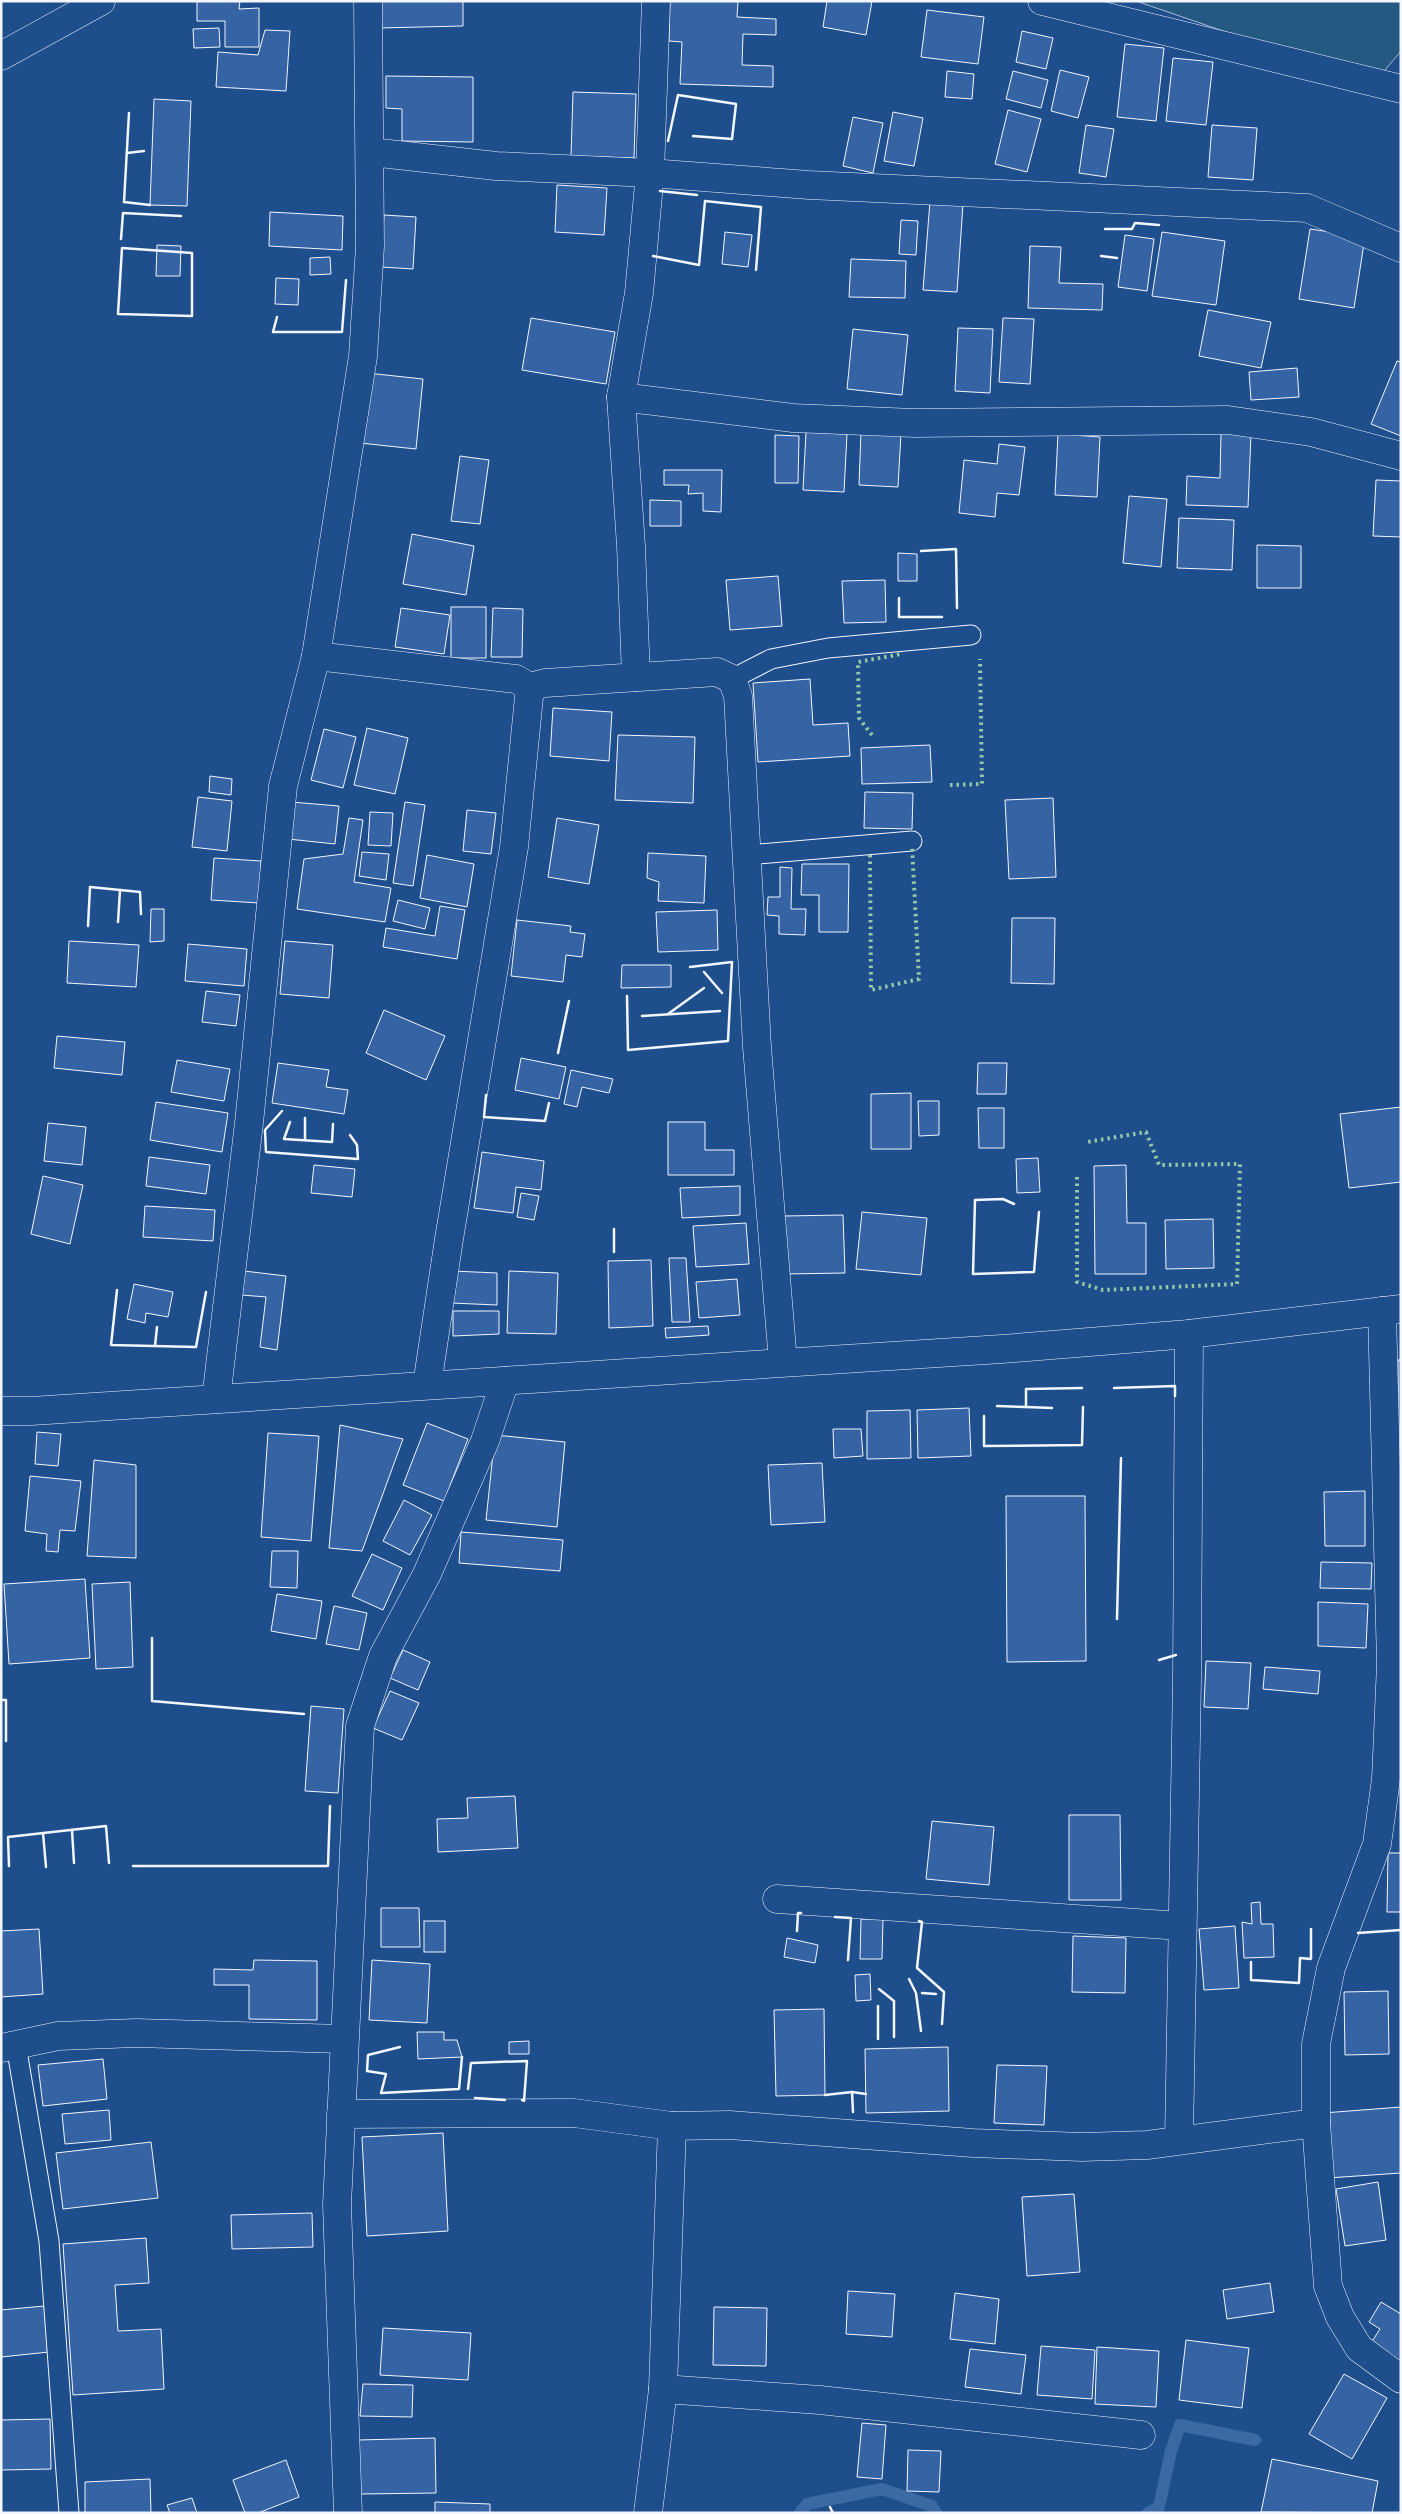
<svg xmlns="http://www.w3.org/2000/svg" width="1402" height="2514" font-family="Commissioner,sans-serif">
  <rect width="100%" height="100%" fill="#1f4e8c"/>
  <polygon fill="#245a82" stroke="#a8bbd7" points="1136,1 1401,1 1401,51 1374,83"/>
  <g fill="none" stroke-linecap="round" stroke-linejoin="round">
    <g stroke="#3b69a3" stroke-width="12">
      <polyline points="800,2513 807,2504 882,2489 932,2506 936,2513"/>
      <polyline points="1148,2513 1159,2507 1171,2451 1180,2425 1255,2440"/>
    </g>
  </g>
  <g fill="#3563a3" stroke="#f2f6ff">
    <polygon points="197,1 240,1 239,9 259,8 259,47 225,47 225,21 197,21"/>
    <polygon points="378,1 463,1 463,26 379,28"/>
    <polygon points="670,1 738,1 737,17 776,19 776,35 743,34 742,65 773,66 773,87 680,84 682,42 669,41"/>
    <polygon points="827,1 872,1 866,35 823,27"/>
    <polygon points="927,10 984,17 978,64 921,57"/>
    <polygon points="219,28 220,47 194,48 193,29"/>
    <polygon points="265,30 290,31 286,91 216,87 218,52 258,55"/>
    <polygon points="1022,31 1053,38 1046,69 1016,62"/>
    <polygon points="1125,44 1164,48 1156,121 1117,117"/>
    <polygon points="1173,58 1213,62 1206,125 1166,121"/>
    <polygon points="1060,70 1089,77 1078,118 1051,111"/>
    <polygon points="947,71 974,74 972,99 945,97"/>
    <polygon points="1013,71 1048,80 1041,108 1006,99"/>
    <polygon points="386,76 473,77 473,142 402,141 402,109 386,108"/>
    <polygon points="573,92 636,94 634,158 571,156"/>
    <polygon points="154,99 191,101 187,206 150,205"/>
    <polygon points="1008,110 1041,119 1027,172 995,164"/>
    <polygon points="893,112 923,118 914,166 884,161"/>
    <polygon points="853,117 883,123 873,173 843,166"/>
    <polygon points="1086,125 1114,129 1106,177 1079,173"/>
    <polygon points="1212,125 1257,128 1253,180 1208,177"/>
    <polygon points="557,185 607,188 604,235 555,232"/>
    <polygon points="930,201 963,204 957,292 923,290"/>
    <polygon points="270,212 343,216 342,250 269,246"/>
    <polygon points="384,215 416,217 413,269 381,267"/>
    <polygon points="901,220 918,221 916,255 899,254"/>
    <polygon points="1310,229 1365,237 1354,308 1299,299"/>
    <polygon points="725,232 752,235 748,267 722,264"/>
    <polygon points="1162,232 1225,241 1216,305 1152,296"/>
    <polygon points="1125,235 1154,239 1147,291 1118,287"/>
    <polygon points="157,245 181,246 180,276 156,276"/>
    <polygon points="1030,246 1061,247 1059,283 1103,284 1102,310 1028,308"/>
    <polygon points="330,257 331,274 310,275 310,258"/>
    <polygon points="851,259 906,261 905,298 849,297"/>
    <polygon points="276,278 299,279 298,305 275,304"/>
    <polygon points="1208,310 1271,322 1261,368 1199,356"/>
    <polygon points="531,318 615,332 606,384 522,370"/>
    <polygon points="1003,318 1034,319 1030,384 999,382"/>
    <polygon points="958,328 993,329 990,393 955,391"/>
    <polygon points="853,329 908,335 902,395 847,389"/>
    <polygon points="1397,361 1401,362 1401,436 1371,424"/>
    <polygon points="1297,368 1299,397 1251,400 1249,372"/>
    <polygon points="367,373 423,379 416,449 360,443"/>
    <polygon points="861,431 901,433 898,487 859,485"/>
    <polygon points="806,432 847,434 844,492 803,490"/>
    <polygon points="1221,433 1251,434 1248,507 1186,505 1187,476 1220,478"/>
    <polygon points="1058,434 1100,437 1097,497 1055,495"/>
    <polygon points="775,435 799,436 798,483 775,483"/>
    <polygon points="999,444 1025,447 1019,495 997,493 995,517 959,513 964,460 997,464"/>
    <polygon points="460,456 489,460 480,524 451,521"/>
    <polygon points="664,470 722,470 721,512 703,511 703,493 688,494 689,485 664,485"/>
    <polygon points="1376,480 1401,481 1401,537 1373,536"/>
    <polygon points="1129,496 1167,499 1161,567 1123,563"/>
    <polygon points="650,500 681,501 681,526 650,526"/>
    <polygon points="1179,518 1234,520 1232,570 1177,568"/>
    <polygon points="412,534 474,546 466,595 403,584"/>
    <polygon points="1257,545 1301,546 1301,588 1257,588"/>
    <polygon points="898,553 917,554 917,581 898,581"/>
    <polygon points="778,576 782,626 730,630 726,580"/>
    <polygon points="885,580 886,622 844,623 842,581"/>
    <rect x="451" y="607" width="35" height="51"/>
    <polygon points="401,608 450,615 444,654 395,647"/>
    <polygon points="493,608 523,609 522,657 491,657"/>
    <polygon points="810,679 813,725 848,723 850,756 758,762 753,683"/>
    <polygon points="553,708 612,712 609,761 550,756"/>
    <polygon points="367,728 408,738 395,794 354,785"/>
    <polygon points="324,729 356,737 343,788 311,780"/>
    <polygon points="618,735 695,737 693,803 615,800"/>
    <polygon points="930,745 932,782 862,784 861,748"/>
    <polygon points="210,776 232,779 231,795 209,792"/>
    <polygon points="865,792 913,793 912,829 864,828"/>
    <polygon points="198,797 232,801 227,851 192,847"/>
    <polygon points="1053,798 1056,877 1009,879 1005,800"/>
    <polygon points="291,802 339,806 335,844 288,839"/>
    <polygon points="405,802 425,805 413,886 393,883"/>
    <polygon points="467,810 496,813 491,854 463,851"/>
    <polygon points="370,812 393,813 391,846 368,845"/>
    <polygon points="349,818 363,820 354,882 391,888 385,922 297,909 304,859 343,854"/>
    <polygon points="557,818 599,825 589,884 548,877"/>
    <polygon points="362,852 389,854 386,880 359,876"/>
    <polygon points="648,853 706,856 704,903 658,901 659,882 647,878"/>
    <polygon points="427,855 474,864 467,907 420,898"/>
    <polygon points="214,858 261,861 259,903 211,900"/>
    <polygon points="802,864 849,864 848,932 819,932 819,895 801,895"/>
    <polygon points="780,867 792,868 791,909 806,909 805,935 779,934 779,916 767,915 768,897 780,897"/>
    <polygon points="398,900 430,908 425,929 393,921"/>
    <polygon points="440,906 465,910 457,959 383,947 386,928 435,936"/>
    <polygon points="151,909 164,909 164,941 150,942"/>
    <polygon points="717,910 718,950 658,952 656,912"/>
    <polygon points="1012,918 1055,918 1054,984 1011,983"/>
    <polygon points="517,920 571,926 570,932 585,934 582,957 566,955 563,982 511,976"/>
    <polygon points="69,941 139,945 136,987 67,983"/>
    <polygon points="285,941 333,945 329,998 280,994"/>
    <polygon points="188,944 247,949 244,986 185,981"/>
    <polygon points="622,965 671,965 671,987 621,988"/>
    <polygon points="206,991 240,995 236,1026 202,1022"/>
    <polygon points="384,1010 445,1036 426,1080 366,1053"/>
    <polygon points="57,1036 125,1042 122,1075 54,1068"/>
    <polygon points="521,1058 566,1067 559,1099 515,1090"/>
    <polygon points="177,1060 230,1069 224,1101 171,1092"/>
    <polygon points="278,1063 329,1070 326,1087 348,1090 344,1114 272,1103"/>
    <polygon points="978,1063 1007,1063 1006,1094 977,1094"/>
    <polygon points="571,1070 613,1079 609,1093 582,1087 577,1107 564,1104"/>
    <polygon points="911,1093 911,1149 871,1149 871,1094"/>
    <polygon points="918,1101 939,1101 939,1135 919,1136"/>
    <polygon points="156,1102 228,1113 222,1152 150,1140"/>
    <polygon points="1401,1107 1401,1182 1349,1188 1340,1114"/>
    <polygon points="978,1108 1004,1108 1004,1148 979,1148"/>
    <polygon points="668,1122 705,1122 705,1150 734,1150 734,1175 668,1175"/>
    <polygon points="48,1123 86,1127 82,1165 44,1161"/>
    <polygon points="482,1152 544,1161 541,1190 516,1187 513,1213 474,1208"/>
    <polygon points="149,1157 210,1165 206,1194 146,1186"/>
    <polygon points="1038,1158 1040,1192 1017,1193 1016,1159"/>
    <polygon points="314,1165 355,1169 352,1197 311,1193"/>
    <polygon points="1126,1165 1127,1223 1146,1223 1146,1274 1095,1274 1094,1166"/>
    <polygon points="43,1176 83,1185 70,1244 31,1234"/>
    <polygon points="740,1186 740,1215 682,1218 680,1188"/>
    <polygon points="521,1193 539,1196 534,1220 517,1217"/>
    <polygon points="145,1206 215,1210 213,1241 143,1237"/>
    <polygon points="862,1212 927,1218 921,1275 856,1269"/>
    <polygon points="843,1215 845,1273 786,1274 784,1216"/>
    <polygon points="1213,1219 1214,1268 1166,1269 1165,1220"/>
    <polygon points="746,1223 749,1264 696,1267 693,1226"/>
    <polygon points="669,1258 686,1258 690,1322 672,1322"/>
    <polygon points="651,1260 653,1326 609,1328 608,1261"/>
    <polygon points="244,1271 286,1276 277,1350 260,1347 266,1297 242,1295"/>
    <polygon points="453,1271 497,1273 497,1305 451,1303"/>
    <polygon points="509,1271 558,1273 556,1334 507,1333"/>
    <polygon points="737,1279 740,1315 699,1318 696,1282"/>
    <polygon points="134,1284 173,1292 168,1317 146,1313 145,1323 127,1319"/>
    <polygon points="453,1311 499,1311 499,1334 453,1336"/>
    <polygon points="708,1326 709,1335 666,1338 665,1328"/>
    <polygon points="1398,1360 1401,1360 1401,1450 1390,1450 1389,1407 1398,1406"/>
    <polygon points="969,1408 971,1456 918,1458 917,1410"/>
    <polygon points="910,1410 911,1458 867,1459 867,1411"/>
    <polygon points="427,1423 468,1439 444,1501 403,1485"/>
    <polygon points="340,1425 403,1439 362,1551 329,1548"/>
    <polygon points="833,1429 861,1429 863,1456 834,1458"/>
    <polygon points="37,1432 61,1434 58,1466 35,1464"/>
    <polygon points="268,1433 319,1436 311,1541 261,1537"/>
    <polygon points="495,1435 565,1442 557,1527 486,1520"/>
    <polygon points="94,1460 136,1465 136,1558 87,1556"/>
    <polygon points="822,1463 825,1522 771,1525 768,1465"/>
    <polygon points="30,1476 81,1481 75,1531 60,1530 58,1552 46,1551 47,1534 25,1531"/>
    <polygon points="1365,1491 1365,1546 1325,1546 1324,1492"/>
    <polygon points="1006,1496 1085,1496 1086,1661 1007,1662"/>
    <polygon points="404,1500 432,1515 410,1555 383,1541"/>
    <polygon points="461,1532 563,1540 560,1571 459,1563"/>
    <polygon points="272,1551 298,1551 297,1588 270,1587"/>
    <polygon points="372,1554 402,1568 383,1610 352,1596"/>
    <polygon points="1321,1562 1372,1563 1371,1589 1320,1588"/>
    <polygon points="85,1579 90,1658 9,1664 4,1584"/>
    <polygon points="130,1582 133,1667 96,1669 92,1584"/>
    <polygon points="277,1594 322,1601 316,1639 271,1631"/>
    <polygon points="1318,1602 1368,1604 1366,1648 1318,1646"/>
    <polygon points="334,1606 367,1613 359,1650 326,1644"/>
    <polygon points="403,1650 430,1662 418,1690 390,1678"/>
    <polygon points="1206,1661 1251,1663 1248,1709 1204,1707"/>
    <polygon points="1265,1667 1320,1671 1318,1694 1263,1689"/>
    <polygon points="390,1691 419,1703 402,1740 373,1728"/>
    <polygon points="311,1706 344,1709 338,1793 305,1791"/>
    <polygon points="515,1796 518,1848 438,1852 437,1819 468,1818 467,1798"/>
    <polygon points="1069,1815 1120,1815 1121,1900 1069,1900"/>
    <polygon points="932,1821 994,1827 989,1885 926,1879"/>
    <polygon points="1388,1853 1401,1853 1401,1912 1387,1912"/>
    <polygon points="1260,1902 1261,1924 1273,1924 1274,1957 1244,1958 1242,1922 1252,1924 1251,1903"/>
    <polygon points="381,1908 419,1908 420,1947 381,1947"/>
    <polygon points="861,1919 883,1919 882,1959 860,1959"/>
    <rect x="424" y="1921" width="21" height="31"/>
    <polygon points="1235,1926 1239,1988 1204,1990 1199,1929"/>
    <polygon points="39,1929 43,1994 1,1997 1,1931"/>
    <polygon points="1073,1936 1126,1938 1125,1993 1072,1992"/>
    <polygon points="787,1938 818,1945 815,1963 784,1957"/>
    <polygon points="254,1960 317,1961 317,2020 249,2019 249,1985 214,1985 214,1969 253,1970"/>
    <polygon points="372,1960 430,1964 427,2023 369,2020"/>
    <polygon points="870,1974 871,2000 856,2001 855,1975"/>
    <polygon points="1388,1991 1389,2054 1345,2055 1344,1992"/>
    <polygon points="824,2009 825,2095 776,2096 774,2010"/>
    <polygon points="417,2032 444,2032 444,2040 457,2040 462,2057 418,2059"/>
    <polygon points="529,2041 529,2054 509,2054 509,2042"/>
    <polygon points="948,2047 949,2111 866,2113 865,2049"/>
    <polygon points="103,2059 107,2099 43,2106 38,2065"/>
    <polygon points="997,2065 1047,2066 1044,2125 994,2123"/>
    <polygon points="1401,2107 1401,2173 1328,2178 1323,2113"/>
    <polygon points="109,2110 111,2140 65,2144 62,2114"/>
    <polygon points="443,2133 448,2231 367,2236 362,2137"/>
    <polygon points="151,2142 158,2198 63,2209 56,2153"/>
    <polygon points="1378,2182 1386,2240 1345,2246 1336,2189"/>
    <polygon points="1074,2194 1080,2272 1027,2276 1022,2197"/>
    <polygon points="312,2213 313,2247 232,2249 231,2215"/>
    <polygon points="146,2238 149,2283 115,2285 118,2331 161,2329 164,2389 73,2395 63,2244"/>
    <polygon points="1270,2283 1274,2312 1227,2319 1223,2290"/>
    <polygon points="848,2291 895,2294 892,2337 846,2334"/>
    <polygon points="955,2293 999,2299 995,2344 950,2339"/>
    <polygon points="1381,2302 1401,2314 1401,2362 1371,2343 1380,2329 1369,2322"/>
    <polygon points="44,2306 49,2352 1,2357 1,2310"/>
    <polygon points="714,2307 767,2308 766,2366 713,2365"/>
    <polygon points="383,2328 471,2333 468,2380 380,2375"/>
    <polygon points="1186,2340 1249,2348 1242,2408 1179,2400"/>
    <polygon points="1041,2346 1095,2350 1092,2399 1037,2395"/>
    <polygon points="1097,2347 1159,2351 1156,2407 1095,2404"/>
    <polygon points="970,2349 1026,2355 1021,2394 965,2387"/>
    <polygon points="1344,2374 1387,2398 1352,2459 1309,2434"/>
    <polygon points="363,2384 413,2385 412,2417 360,2416"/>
    <polygon points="50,2419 51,2469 1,2470 1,2420"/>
    <polygon points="862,2423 886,2425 882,2479 857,2477"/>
    <polygon points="435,2438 436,2493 360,2494 359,2440"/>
    <polygon points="908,2450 941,2451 939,2492 907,2491"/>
    <polygon points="1272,2459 1378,2481 1372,2513 1261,2512"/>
    <polygon points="286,2460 299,2497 258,2513 245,2513 233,2480"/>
    <polygon points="150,2479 151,2513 85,2513 85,2482"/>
    <polygon points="192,2498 197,2513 170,2513 167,2505"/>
    <polygon points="435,2502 490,2504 490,2513 435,2513"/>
  </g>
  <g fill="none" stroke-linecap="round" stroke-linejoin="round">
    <defs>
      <g id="lane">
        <polyline points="732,679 771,659 828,648 971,635"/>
        <polyline points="747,855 912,841"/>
        <polyline points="16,2045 49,2241 69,2513"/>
      </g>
      <g id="street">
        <polyline points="1042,1 1401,89"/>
        <polyline points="1,56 101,1"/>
        <polyline points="371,152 496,166 650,173 809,185 1307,208 1401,248"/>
        <polyline points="621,397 793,418 914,423 1228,420 1311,432 1401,456"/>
        <polyline points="316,656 516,679 530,687"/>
        <polyline points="636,677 631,546 621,397 639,293 650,173 656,1"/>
        <polyline points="1382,1311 1391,1664 1386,1779 1377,1844 1331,1968 1316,2044 1316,2123 1328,2286 1340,2317 1359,2348 1401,2379"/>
        <polyline points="427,1385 449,1239 514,847 530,687 545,683 717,672 732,679 738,696 757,1047 783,1362"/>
        <polyline points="216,1399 249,1123 283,786 316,656 363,356 370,246 368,1"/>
        <polyline points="1,1411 31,1411 1002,1349 1189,1334 1401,1309"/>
        <polyline points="777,1899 1182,1926"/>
        <polyline points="1,2048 58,2036 136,2033 343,2039"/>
        <polyline points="341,2114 574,2113 672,2126 729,2125 973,2143 1082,2147 1147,2145 1316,2123"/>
        <polyline points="1179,2140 1187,1679 1189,1334"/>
        <polyline points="663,2389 820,2400 1141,2435"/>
        <polyline points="348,2513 337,2205 360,1726 383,1656 427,1574 485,1441 505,1381"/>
        <polyline points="648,2513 663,2389 672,2126"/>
      </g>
    </defs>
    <use href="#lane" stroke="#f2f6ff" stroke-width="21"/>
    <use href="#street" stroke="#f2f6ff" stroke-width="29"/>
    <use href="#lane" stroke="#1f4e8c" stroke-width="19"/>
    <use href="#street" stroke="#1f4e8c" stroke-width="28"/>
    <g stroke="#97c8a6" stroke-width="4" stroke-dasharray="2.5 4" stroke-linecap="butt">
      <polyline points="872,735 859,718 858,662 901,654"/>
      <polyline points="950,785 982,784 980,659"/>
      <polyline points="870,855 871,990 919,979 912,846"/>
      <polyline points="1077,1177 1077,1282 1103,1290 1237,1284 1240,1164 1159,1165 1146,1132 1087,1142"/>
    </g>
    <g stroke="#f2f6ff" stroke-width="2.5">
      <polyline points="129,113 124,202 150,205"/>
      <polyline points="668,141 678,95 736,104 732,139 693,136"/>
      <polyline points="127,153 144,151"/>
      <polyline points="660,191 697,195"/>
      <polyline points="1105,229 1132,229 1135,223 1159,225"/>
      <polyline points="121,239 123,213 181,216"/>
      <polygon points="122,248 192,253 192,316 118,314"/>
      <polyline points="653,256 699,265 705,201 761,207 756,270"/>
      <polyline points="1101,256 1117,258"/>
      <polyline points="277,317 273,332 342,332 346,280"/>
      <polyline points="921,551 956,549 957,608"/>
      <polyline points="899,598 899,617 942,617"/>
      <polyline points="118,922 120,890"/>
      <polyline points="88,926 90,887 140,892 141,914"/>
      <polyline points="704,972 722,993"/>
      <polyline points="627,996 628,1050 728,1041 732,962 690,967"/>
      <polyline points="668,1014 704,988"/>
      <polyline points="642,1016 720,1011"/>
      <polyline points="558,1053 569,1001"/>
      <polyline points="486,1095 484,1117 545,1121 549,1103"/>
      <polyline points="282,1111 265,1130 266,1152 358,1159 357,1145 350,1135"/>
      <polyline points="305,1118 305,1140"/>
      <polyline points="290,1122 284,1139 332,1142 333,1124"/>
      <polyline points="1014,1204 1003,1199 975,1200 973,1274 1034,1272 1039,1212"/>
      <polyline points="614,1229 614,1252"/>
      <polyline points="117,1290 111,1345 196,1347 206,1292"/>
      <polyline points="155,1346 157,1327"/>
      <polyline points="1114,1388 1175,1386 1175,1396"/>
      <polyline points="997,1406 1026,1407 1026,1389 1082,1388"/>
      <polyline points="1026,1407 1052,1408"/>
      <polyline points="984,1416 984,1446 1082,1445 1083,1407"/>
      <polyline points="1117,1619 1121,1458"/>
      <polyline points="152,1638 152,1701 304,1714"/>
      <polyline points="1159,1660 1176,1655"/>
      <polyline points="1,1700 6,1700 6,1741"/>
      <polyline points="72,1830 74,1863"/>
      <polyline points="43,1833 46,1867"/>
      <polyline points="9,1866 8,1837 106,1826 109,1863"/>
      <polyline points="133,1866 328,1866 330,1806"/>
      <polyline points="835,1917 851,1918 848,1960"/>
      <polyline points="919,1921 922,1922 917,1968 944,1992 942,2024"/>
      <polyline points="797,1931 798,1913 801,1913"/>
      <polyline points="1358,1933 1401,1930"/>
      <polyline points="1251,1962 1251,1980 1299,1983 1300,1958 1311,1959 1311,1929"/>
      <polyline points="909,1979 916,1993 921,2031"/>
      <polyline points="879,1989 894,2001 894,2037"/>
      <polyline points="922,1993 936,1994"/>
      <polyline points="878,2039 878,2006"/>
      <polyline points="400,2047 368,2055 367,2071 386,2074 381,2093 459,2089 462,2057"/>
      <polyline points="468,2089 471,2063 527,2061 524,2101 522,2100"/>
      <polyline points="852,2092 866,2094"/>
      <polyline points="825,2095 852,2092 853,2112"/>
      <polyline points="475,2098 505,2100"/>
      <polyline points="830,2507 833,2513"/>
    </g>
  </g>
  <rect width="1402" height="2514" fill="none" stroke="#f2f6ff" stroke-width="5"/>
</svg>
